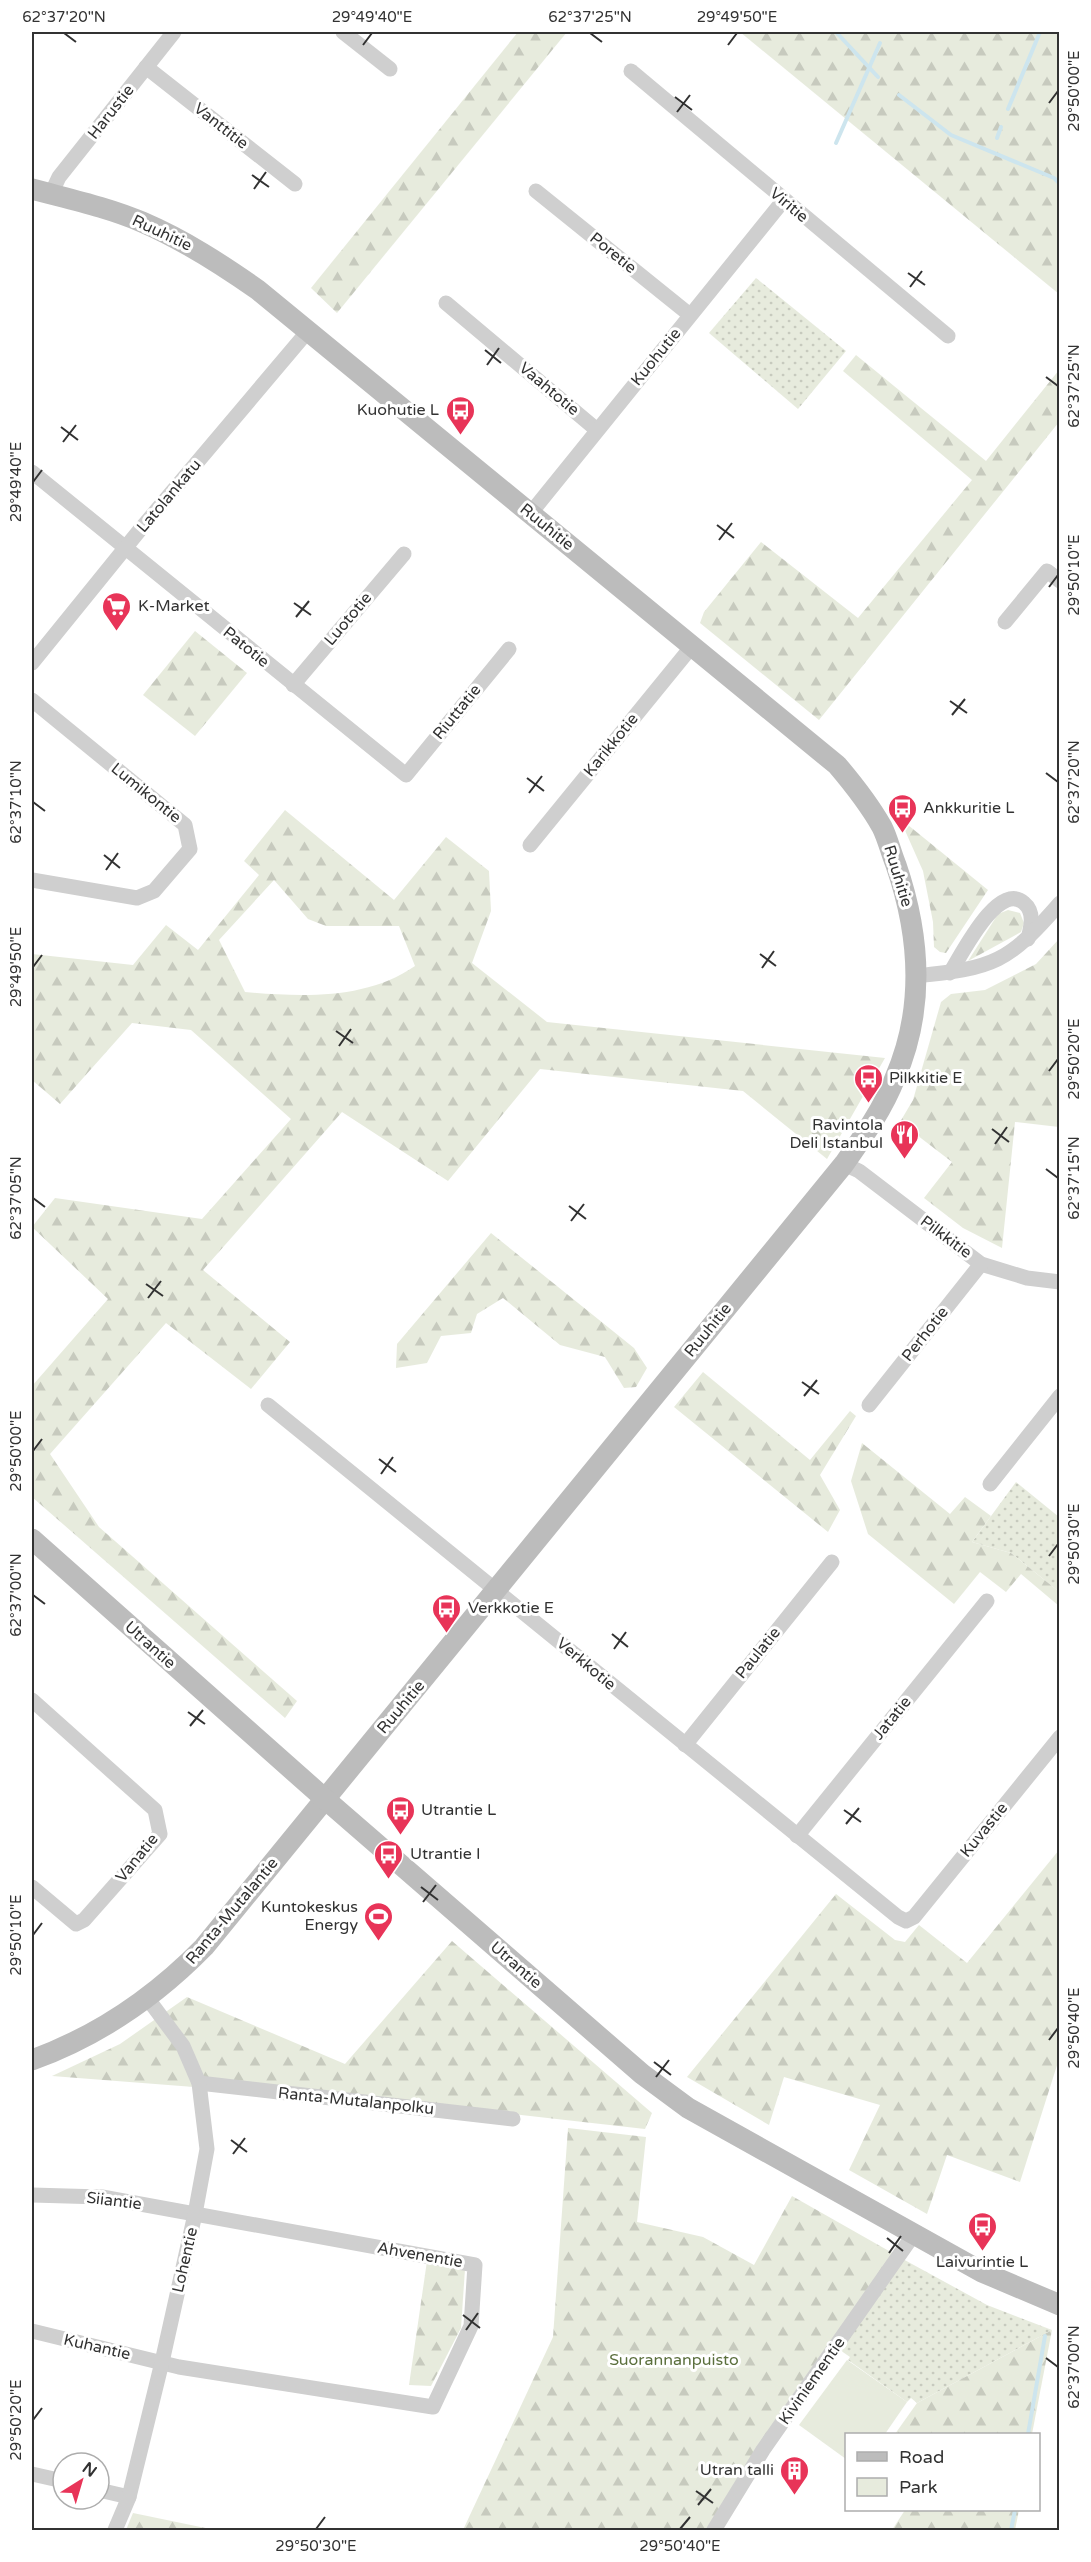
<svg xmlns="http://www.w3.org/2000/svg" width="1091" height="2562" font-family="'Varela Round',sans-serif">
  <defs>
    <pattern id="green-dots" width="8" height="8" patternUnits="userSpaceOnUse" patternTransform="scale(1.5)"><rect width="8" height="8" fill="#e7ebdd"/><path d="M2 2h.1M6 6h.1" fill="none" stroke="#c7cabe" stroke-width="1.8" stroke-linecap="round"/></pattern>
    <pattern id="forest-firs" width="22" height="20" patternUnits="userSpaceOnUse" patternTransform="scale(1.5)"><rect width="22" height="20" fill="#e7ebdd"/><path d="M5 1l3.5 6h-7zM16 11l3.5 6h-7z" fill="#c7cabe"/></pattern>
  </defs>
  <rect width="100%" height="100%" fill="#fff"/>
  <g fill="url(#green-dots)">
    <polygon points="756,278 846,351 798,409 709,333"/>
    <polygon points="1016,1482 1059,1517 1059,1588 1057,1590 1011,1553 972,1542"/>
    <polygon points="901,2258 987,2305 1052,2330 917,2403 911,2398 907,2402 848,2360 850,2357 837,2348"/>
  </g>
  <g fill="url(#forest-firs)" fill-rule="evenodd">
    <polygon points="518,32 567,32 337,313 311,288"/>
    <polygon points="740,32 1059,32 1059,294"/>
    <polygon points="856,355 986,461 1059,370 1059,422 819,720 700,623 704,612 761,542 858,618 972,480 843,371"/>
    <polygon points="195,631 247,673 195,736 143,695"/>
    <path d="M 285,810 L 394,900 L 446,837 L 489,871 L 491,911 L 472,963 L 547,1022 L 885,1058 L 827,1159 L 743,1091 L 540,1069 L 448,1181 L 342,1112 L 203,1270 L 290,1342 L 251,1389 L 166,1323 L 50,1454 L 99,1527 L 297,1701 L 285,1718 L 32,1497 L 32,1386 L 108,1299 L 32,1227 L 55,1198 L 202,1219 L 291,1119 L 191,1030 L 132,1023 L 60,1104 L 32,1080 L 32,954 L 133,965 L 166,925 L 198,950 L 259,875 L 244,861 ZM 274,880 L 308,919 L 326,926 L 399,926 L 415,966 C 366,1000 302,997 245,992 L 219,940 Z"/>
    <polygon points="908,825 988,890 946,953 940,952 934,947 933,922 923,871 903,826"/>
    <polygon points="1008,910 1020,913 1024,923 1021,932 968,961 998,914"/>
    <polygon points="1059,939 1059,1127 1015,1122 1002,1248 963,1228 924,1198 952,1162 900,1122 913,1100 941,1002 951,994 985,990 1036,964"/>
    <polygon points="491,1233 634,1348 647,1368 636,1387 624,1388 605,1357 560,1345 503,1298 477,1314 471,1333 441,1336 427,1363 396,1368 397,1344"/>
    <polygon points="703,1372 810,1460 850,1411 856,1416 820,1475 840,1510 828,1532 674,1407"/>
    <polygon points="862,1443 950,1514 965,1497 991,1516 972,1542 1011,1553 1057,1590 1059,1589 1059,1606 1021,1574 1006,1592 980,1572 954,1604 868,1534 851,1481"/>
    <polygon points="1059,1850 1059,2059 1020,2182 947,2155 927,2214 849,2170 880,2105 784,2077 769,2125 687,2077 836,1894 895,1940 905,1942 919,1925 967,1963"/>
    <polygon points="452,1941 652,2113 645,2129 218,2081 194,2087 52,2076 120,2044 187,1997 345,2064"/>
    <polygon points="568,2128 646,2137 637,2222 703,2237 754,2265 792,2196 896,2255 711,2530 463,2530 553,2337"/>
    <polygon points="427,2261 465,2269 461,2328 431,2386 409,2385"/>
    <polygon points="1052,2330 1032,2434 895,2434 917,2403"/>
    <polygon points="905,2510 1019,2510 1015,2530 892,2530"/>
    <polygon points="133,2513 215,2530 126,2530"/>
  </g>
  <polygon fill="#e7ebdd" points="847,2360 907,2402 885,2434 846,2434 846,2459 799,2425"/>
  <g fill="none" stroke-linecap="round" stroke-linejoin="round">
    <g stroke="#cde5ee" stroke-width="4">
      <polyline points="836,32 878,77"/>
      <polyline points="899,95 951,135 1054,178 1060,184"/>
      <polyline points="1008,109 1040,32"/>
      <polyline points="997,138 1001,127"/>
      <polyline points="836,143 880,43"/>
      <polyline points="1028,2434 1045,2336"/>
      <polyline points="1011,2530 1015,2510"/>
    </g>
    <g stroke="#cfcfcf" stroke-width="15">
      <polyline points="343,32 390,69"/>
      <polyline points="146,67 295,184"/>
      <polyline points="631,71 948,336"/>
      <polyline points="536,191 690,315"/>
      <polyline points="51,194 59,177 174,32"/>
      <polyline points="446,303 597,430"/>
      <polyline points="32,472 406,775 509,649"/>
      <polyline points="530,514 783,201"/>
      <polyline points="1005,622 1047,571 1060,581"/>
      <polyline points="32,663 139,531 308,331"/>
      <polyline points="293,685 404,554"/>
      <polyline points="32,700 185,825 190,849 154,891 137,898 32,880"/>
      <polyline points="530,845 693,645"/>
      <path d="M 950,973 C 961,956 998,880 1024,903 C 1035,912 1031,927 1028,939"/>
      <path d="M 916,976 C 994,968 1008,963 1060,903"/>
      <polyline points="844,1164 859,1171 981,1264 1027,1278 1060,1282"/>
      <polyline points="268,1405 898,1917 906,1921 914,1917 1060,1737"/>
      <polyline points="869,1405 981,1264"/>
      <polyline points="990,1484 1060,1396"/>
      <polyline points="32,1700 155,1810 160,1834 84,1920 76,1924 32,1887"/>
      <polyline points="685,1745 832,1562"/>
      <polyline points="797,1836 987,1601"/>
      <polyline points="199,2083 513,2119"/>
      <polyline points="32,2195 102,2197 475,2265 471,2326 433,2407 179,2367 32,2331"/>
      <polyline points="32,2474 63,2481"/>
      <polyline points="99,2490 129,2497"/>
      <polyline points="115,2530 129,2497 162,2362 195,2214 207,2149 199,2083 183,2046 148,1999"/>
      <polyline points="714,2530 763,2450 914,2234"/>
    </g>
    <g stroke="#bcbcbc" stroke-width="21">
      <path d="M 32,189 C 69,199 107,207 142,222 C 184,240 221,264 258,290 L 837,765 C 854,785 869,804 882,827 C 888,839 891,853 896,865 C 920,935 925,1009 895,1078 C 883,1109 863,1137 844,1164 L 204,1947 C 155,1997 98,2036 32,2060"/>
      <polyline points="32,1539 325,1799 642,2074 688,2108 982,2272 1060,2305"/>
    </g>
  </g>
  <path fill="none" stroke="#323232" stroke-width="2" d="M 64,33 L 76,42M 590,33 L 602,42M 363,45 L 372,33M 728,45 L 737,33M 675,97 L 692,110M 1049,103 L 1058,91M 677,112 L 690,95M 252,175 L 269,187M 254,189 L 266,172M 908,273 L 925,285M 910,287 L 922,271M 485,350 L 501,363M 487,365 L 499,348M 1046,377 L 1058,386M 61,427 L 78,440M 63,442 L 76,425M 33,482 L 42,470M 717,525 L 734,538M 719,540 L 732,523M 1049,587 L 1058,575M 294,603 L 311,615M 296,617 L 309,601M 950,701 L 967,713M 952,715 L 965,699M 1046,773 L 1058,782M 527,778 L 544,791M 529,793 L 542,776M 33,802 L 45,811M 104,855 L 120,868M 106,870 L 118,853M 760,954 L 776,966M 33,967 L 42,955M 762,968 L 774,951M 336,1031 L 353,1043M 339,1046 L 351,1029M 1049,1071 L 1058,1059M 992,1129 L 1009,1142M 995,1144 L 1007,1127M 1046,1169 L 1058,1178M 33,1198 L 45,1207M 569,1206 L 586,1219M 571,1221 L 584,1204M 146,1284 L 163,1296M 148,1298 L 161,1281M 802,1382 L 819,1394M 804,1396 L 817,1380M 33,1451 L 42,1439M 379,1459 L 396,1472M 381,1474 L 393,1457M 1049,1556 L 1058,1544M 33,1595 L 45,1604M 612,1634 L 628,1647M 614,1649 L 626,1632M 188,1712 L 205,1724M 190,1726 L 203,1710M 844,1810 L 861,1822M 846,1824 L 859,1808M 421,1887 L 438,1900M 423,1902 L 436,1885M 33,1935 L 42,1923M 1049,2040 L 1058,2028M 654,2062 L 671,2075M 656,2077 L 669,2060M 231,2140 L 247,2152M 233,2154 L 245,2138M 887,2238 L 903,2251M 889,2253 L 901,2236M 463,2315 L 480,2328M 466,2330 L 478,2313M 1046,2358 L 1058,2367M 33,2420 L 42,2408M 696,2491 L 713,2503M 698,2505 L 711,2489M 316,2529 L 325,2517M 680,2529 L 690,2517"/>
  <defs>
    <symbol id="bus-pin" viewBox="-11 -11 22 30"><path d="M0 17L-7.5 6A9.5 9.5 0 1 1 7.5 6Z" fill="#e83458" stroke="#fff"/><path d="M-5-6H5V4H4V6H2V4H-2V6H-4V4H-5ZM-3.5-4V0h7V-4ZM-3.5 1.2v1.5H-2V1.2ZM2 1.2v1.5H3.5V1.2Z" fill="#fff"/></symbol>
    <symbol id="supermarket-pin" viewBox="-11 -11 22 30"><path d="M0 17L-7.5 6A9.5 9.5 0 1 1 7.5 6Z" fill="#e83458" stroke="#fff"/><path d="M-6-5.5h2.5l.6 2H6L4.5 2H-2.5L-4.4-4H-6ZM-1.5 3.2a1.3 1.3 0 1 0 .1 0ZM3 3.2a1.3 1.3 0 1 0 .1 0Z" fill="#fff"/></symbol>
    <symbol id="restaurant-pin" viewBox="-11 -11 22 30"><path d="M0 17L-7.5 6A9.5 9.5 0 1 1 7.5 6Z" fill="#e83458" stroke="#fff"/><path d="M-5-6h1v4h1v-4h1v4h1v-4h1v5L-1.5 .5V6h-2V.5L-5-1ZM5-6V6H3V1.5H1.5Q1.5-4 5-6Z" fill="#fff"/></symbol>
    <symbol id="stadium-pin" viewBox="-11 -11 22 30"><path d="M0 17L-7.5 6A9.5 9.5 0 1 1 7.5 6Z" fill="#e83458" stroke="#fff"/><path d="M0-5a6.5 5 0 1 0 0 10a6.5 5 0 1 0 0-10ZM-3.5-1.8h7v3.6h-7Z" fill="#fff"/></symbol>
    <symbol id="building-pin" viewBox="-11 -11 22 30"><path d="M0 17L-7.5 6A9.5 9.5 0 1 1 7.5 6Z" fill="#e83458" stroke="#fff"/><path d="M-4-6H4V6H1V3H-1V6H-4ZM-2.5-4.3h1.7v1.8h-1.7ZM.8-4.3h1.7v1.8H.8ZM-2.5-1h1.7V.8h-1.7ZM.8-1h1.7V.8H.8Z" fill="#fff"/></symbol>
  </defs>
  <g fill-rule="evenodd">
    <use href="#bus-pin" x="444" y="394" width="33" height="45"/>
    <use href="#supermarket-pin" x="100" y="590" width="33" height="45"/>
    <use href="#bus-pin" x="886" y="792" width="33" height="45"/>
    <use href="#bus-pin" x="852" y="1062" width="33" height="45"/>
    <use href="#restaurant-pin" x="888" y="1118" width="33" height="45"/>
    <use href="#bus-pin" x="430" y="1592" width="33" height="45"/>
    <use href="#bus-pin" x="384" y="1794" width="33" height="45"/>
    <use href="#bus-pin" x="372" y="1838" width="33" height="45"/>
    <use href="#stadium-pin" x="362" y="1900" width="33" height="45"/>
    <use href="#bus-pin" x="966" y="2210" width="33" height="45"/>
    <use href="#building-pin" x="778" y="2454" width="33" height="45"/>
  </g>
  <g text-anchor="middle" dominant-baseline="central" stroke-width="6" stroke-linejoin="round" paint-order="stroke">
    <g font-size="16" fill="#323232" stroke="#fff">
      <text transform="translate(111 112) rotate(-52)">Harustie</text>
      <text transform="translate(221 126) rotate(38)">Vanttitie</text>
      <text transform="translate(789 205) rotate(40)">Viritie</text>
      <text transform="translate(162 233) rotate(25)">Ruuhitie</text>
      <text transform="translate(613 253) rotate(39)">Poretie</text>
      <text transform="translate(656 357) rotate(-51)">Kuohutie</text>
      <text transform="translate(549 389) rotate(40)">Vaahtotie</text>
      <text transform="translate(169 496) rotate(-50)">Latolankatu</text>
      <text transform="translate(547 527) rotate(39)">Ruuhitie</text>
      <text transform="translate(348 619) rotate(-50)">Luototie</text>
      <text transform="translate(246 647) rotate(39)">Patotie</text>
      <text transform="translate(457 712) rotate(-51)">Riuttatie</text>
      <text transform="translate(611 745) rotate(-51)">Karikkotie</text>
      <text transform="translate(146 793) rotate(39)">Lumikontie</text>
      <text transform="translate(898 876) rotate(73)">Ruuhitie</text>
      <text transform="translate(946 1237) rotate(37)">Pilkkitie</text>
      <text transform="translate(708 1330) rotate(-51)">Ruuhitie</text>
      <text transform="translate(925 1334) rotate(-52)">Perhotie</text>
      <text transform="translate(150 1645) rotate(42)">Utrantie</text>
      <text transform="translate(758 1653) rotate(-51)">Paulatie</text>
      <text transform="translate(586 1664) rotate(40)">Verkkotie</text>
      <text transform="translate(401 1707) rotate(-50)">Ruuhitie</text>
      <text transform="translate(892 1718) rotate(-51)">Jatatie</text>
      <text transform="translate(984 1830) rotate(-51)">Kuvastie</text>
      <text transform="translate(137 1858) rotate(-51)">Vanatie</text>
      <text transform="translate(232 1911) rotate(-50)">Ranta-Mutalantie</text>
      <text transform="translate(516 1965) rotate(41)">Utrantie</text>
      <text transform="translate(356 2101) rotate(6)">Ranta-Mutalanpolku</text>
      <text transform="translate(114 2201) rotate(7)">Siiantie</text>
      <text transform="translate(420 2255) rotate(10)">Ahvenentie</text>
      <text transform="translate(185 2260) rotate(-77)">Lohentie</text>
      <text transform="translate(97 2347) rotate(13)">Kuhantie</text>
      <text transform="translate(812 2381) rotate(-55)">Kiviniementie</text>
    </g>
    <g font-size="16" fill="#323232" stroke="#fff" text-anchor="start">
      <text x="439" y="410" text-anchor="end">Kuohutie L</text>
      <text x="138" y="606">K-Market</text>
      <text x="923" y="808">Ankkuritie L</text>
      <text x="889" y="1078">Pilkkitie E</text>
      <text x="883" y="1125" text-anchor="end">Ravintola<tspan x="883" dy="18">Deli Istanbul</tspan></text>
      <text x="468" y="1608">Verkkotie E</text>
      <text x="421" y="1810">Utrantie L</text>
      <text x="410" y="1854">Utrantie I</text>
      <text x="358" y="1907" text-anchor="end">Kuntokeskus<tspan x="358" dy="18">Energy</tspan></text>
      <text x="982" y="2262" text-anchor="middle">Laivurintie L</text>
      <text x="774" y="2470" text-anchor="end">Utran talli</text>
    </g>
    <g font-size="16" fill="#5b6f3d" stroke="#fff">
      <text x="674" y="2360">Suorannanpuisto</text>
    </g>
  </g>
  <rect width="1091" height="2562" fill="none" stroke="#ffffff" stroke-width="66"/>
  <rect x="845" y="2433" width="195" height="78" fill="#ffffff" stroke="#adadad" stroke-width="1.5"/>
  <rect x="857" y="2452" width="30" height="9" fill="#bcbcbc" stroke="#adadad" stroke-width="1.5"/>
  <text x="899" y="2463" font-size="18" fill="#323232">Road</text>
  <rect x="857" y="2478" width="30" height="18" fill="#e7ebdd" stroke="#adadad" stroke-width="1.5"/>
  <text x="899" y="2493" font-size="18" fill="#323232">Park</text>
  <g transform="translate(81 2481) rotate(37)"><circle r="28" fill="#ffffff" stroke="#adadad" stroke-width="1.5"/>
  <path d="M0-4.5L10 22L0 15L-10 22Z" fill="#e83458"/>
  <text y="-9" font-size="16" font-weight="bold" text-anchor="middle" fill="#323232">N</text>
  </g>
  <rect x="33" y="33" width="1025" height="2496" fill="none" stroke="#323232" stroke-width="2"/>
  <g font-size="15" text-anchor="middle" fill="#323232">
    <text x="64" y="22">62°37'20"N</text>
    <text x="372" y="22">29°49'40"E</text>
    <text x="590" y="22">62°37'25"N</text>
    <text x="737" y="22">29°49'50"E</text>
    <text transform="translate(1074 91) rotate(-90)" y="5">29°50'00"E</text>
    <text transform="translate(1074 386) rotate(-90)" y="5">62°37'25"N</text>
    <text transform="translate(16 482) rotate(-90)" y="5">29°49'40"E</text>
    <text transform="translate(1074 575) rotate(-90)" y="5">29°50'10"E</text>
    <text transform="translate(1074 782) rotate(-90)" y="5">62°37'20"N</text>
    <text transform="translate(16 802) rotate(-90)" y="5">62°37'10"N</text>
    <text transform="translate(16 967) rotate(-90)" y="5">29°49'50"E</text>
    <text transform="translate(1074 1059) rotate(-90)" y="5">29°50'20"E</text>
    <text transform="translate(1074 1178) rotate(-90)" y="5">62°37'15"N</text>
    <text transform="translate(16 1198) rotate(-90)" y="5">62°37'05"N</text>
    <text transform="translate(16 1451) rotate(-90)" y="5">29°50'00"E</text>
    <text transform="translate(1074 1544) rotate(-90)" y="5">29°50'30"E</text>
    <text transform="translate(16 1595) rotate(-90)" y="5">62°37'00"N</text>
    <text transform="translate(16 1935) rotate(-90)" y="5">29°50'10"E</text>
    <text transform="translate(1074 2028) rotate(-90)" y="5">29°50'40"E</text>
    <text transform="translate(1074 2367) rotate(-90)" y="5">62°37'00"N</text>
    <text transform="translate(16 2420) rotate(-90)" y="5">29°50'20"E</text>
    <text x="316" y="2551">29°50'30"E</text>
    <text x="680" y="2551">29°50'40"E</text>
  </g>
</svg>
